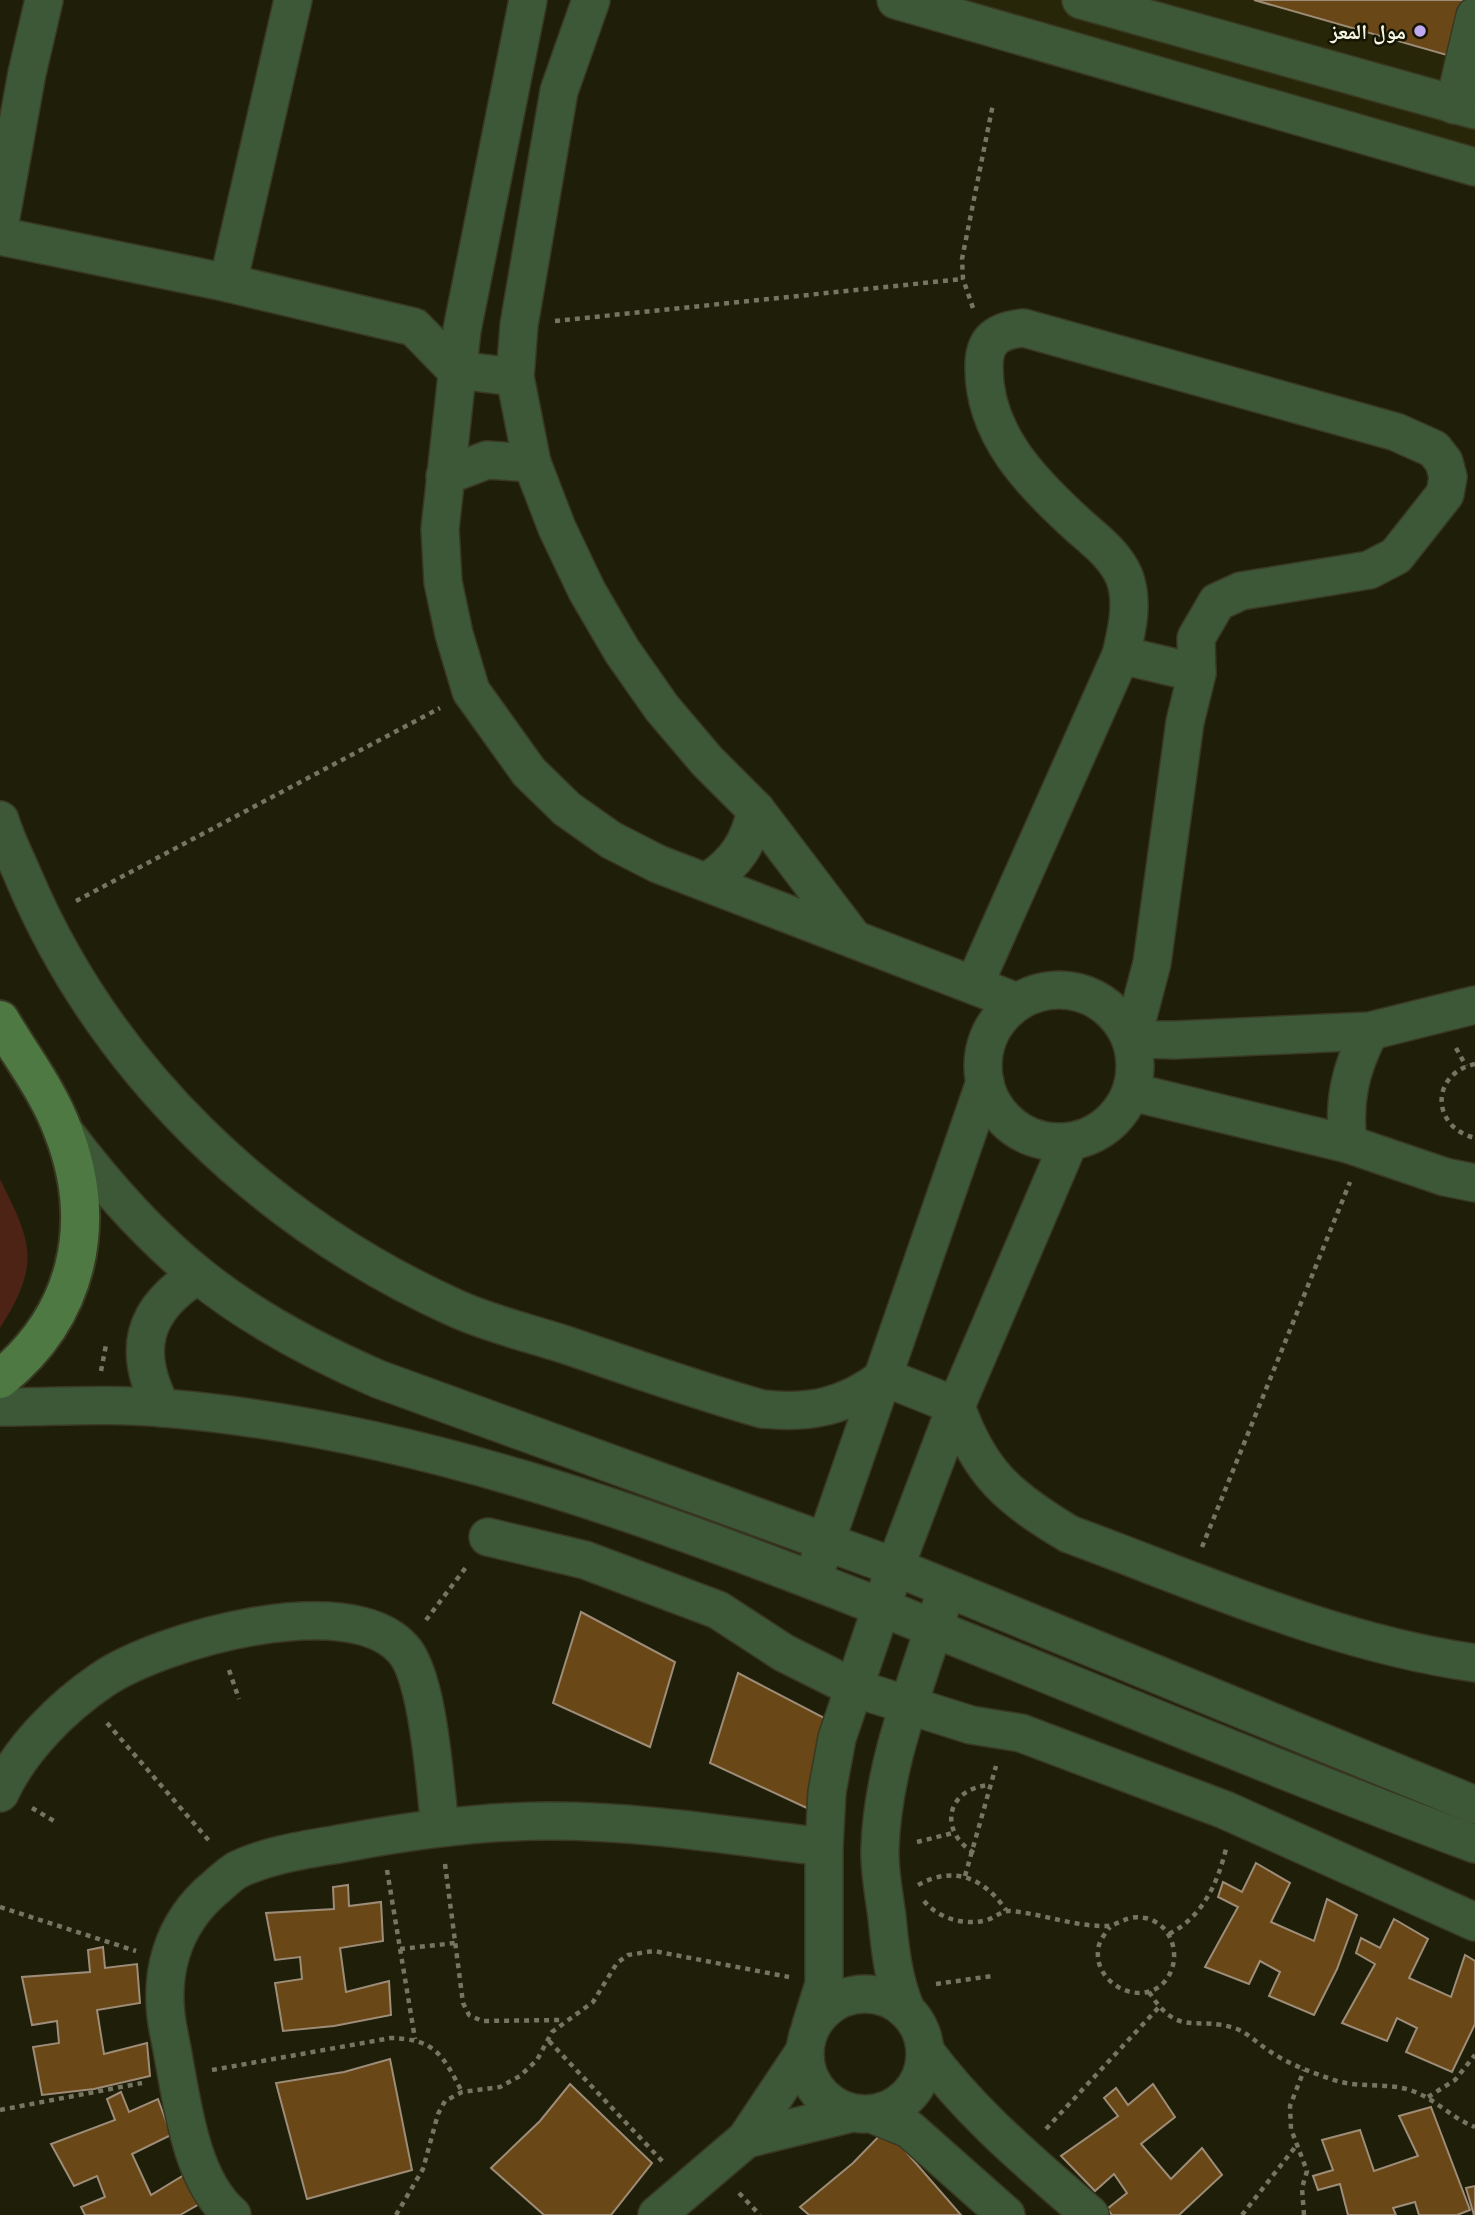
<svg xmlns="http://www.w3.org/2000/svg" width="1475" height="2215" font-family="Arial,'Noto Naskh Arabic',sans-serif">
  <rect width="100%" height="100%" fill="#1f1e08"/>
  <polygon fill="#272608" points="922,0 1475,0 1475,155"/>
  <path fill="#4c2315" d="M 0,1179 C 32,1243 41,1264 0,1328 Z"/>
  <g fill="#694716" stroke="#9d8d78" stroke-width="2">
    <polygon points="1254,0 1475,0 1475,63"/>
    <polygon points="581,1612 675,1662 650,1747 553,1703"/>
    <polygon points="738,1673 832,1722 807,1808 710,1763"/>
    <polygon points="1256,1863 1290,1883 1271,1922 1314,1941 1327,1899 1357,1915 1337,1969 1314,2015 1269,1996 1280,1972 1260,1961 1249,1984 1205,1967 1238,1907 1218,1897 1223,1882 1242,1892"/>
    <polygon points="348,1885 349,1906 381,1902 383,1941 340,1948 346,1992 389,1981 391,2015 334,2026 283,2031 275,1983 302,1979 300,1957 275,1960 266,1913 334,1909 333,1887"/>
    <polygon points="1394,1919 1428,1939 1409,1978 1451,1997 1465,1955 1475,1961 1475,2024 1452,2072 1406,2052 1417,2028 1397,2018 1387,2041 1342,2023 1375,1964 1356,1953 1361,1938 1380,1948"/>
    <polygon points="103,1947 105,1968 137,1964 140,2003 97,2010 104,2054 147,2043 150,2076 94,2089 42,2095 33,2047 59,2043 57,2021 32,2025 22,1977 90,1972 88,1950"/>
    <polygon points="390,2059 412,2170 307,2199 276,2083 344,2072"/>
    <polygon points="570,2084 652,2163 611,2215 544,2215 491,2168 540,2121"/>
    <polygon points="1153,2084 1175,2117 1141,2144 1171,2179 1202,2148 1222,2175 1179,2215 1112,2215 1107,2209 1127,2193 1114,2174 1095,2191 1061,2156 1118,2116 1104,2098 1116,2088 1128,2105"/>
    <polygon points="121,2092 129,2112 158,2099 171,2135 132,2154 151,2195 189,2172 201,2203 180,2215 85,2215 81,2207 105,2197 97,2176 74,2186 51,2144 115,2120 107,2099"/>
    <polygon points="1431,2107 1470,2210 1457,2215 1419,2215 1415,2202 1393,2208 1396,2215 1348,2215 1340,2184 1318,2190 1313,2176 1333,2170 1322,2140 1360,2130 1374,2171 1418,2156 1399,2116"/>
    <polygon points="886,2129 961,2215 809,2215 800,2207 853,2163"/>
    <polygon points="1475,2186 1475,2215 1474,2215 1466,2188"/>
  </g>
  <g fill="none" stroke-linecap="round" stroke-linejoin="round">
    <defs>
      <g id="street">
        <polyline points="528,0 462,330 440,529 443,582 454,634 471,691 529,772 567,809 611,840 658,864 1017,1002"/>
        <polyline points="591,0 559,91 519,325 515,377 532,463 557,528 587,591 622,651 662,708 707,761 756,810 854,939"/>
        <polyline points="896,0 1475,167"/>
        <polyline points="1081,0 1475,110"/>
        <polyline points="1454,105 1475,16"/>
        <polyline points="0,222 27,73 44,0"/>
        <polyline points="0,236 228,283 414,327 456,370 515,377"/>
        <polyline points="228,283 293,0"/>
        <polyline points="445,476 487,460 532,463"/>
        <polyline points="1121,655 1197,673"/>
        <path d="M 0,820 C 6,840 16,859 24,878 C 106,1071 265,1222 455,1308 C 490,1324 529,1333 566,1345 C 631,1367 695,1390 762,1409 C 809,1414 846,1407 884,1377 L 956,1406 C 979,1473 1009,1498 1069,1534 C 1202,1583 1334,1643 1475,1663"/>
        <path d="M 708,881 C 736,863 749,843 756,810"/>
        <path d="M 974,985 L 1121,655 C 1127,630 1134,601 1124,576 C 1114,554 1096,541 1078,525 C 1032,483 983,434 984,366 C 984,339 999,330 1024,328 L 1396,432 L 1434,449 L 1444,462 L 1448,477 L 1445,494 L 1396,556 L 1369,570 L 1241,591 L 1217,602 L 1196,638 L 1197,673 L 1185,722 L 1152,963 L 1132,1039 L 1175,1040 L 1370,1031 L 1475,1005"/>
        <circle cx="1059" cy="1066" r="76"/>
        <polyline points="1132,1092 1348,1144 1445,1177 1475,1183"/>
        <path d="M 63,1130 C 157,1255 235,1317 378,1379 L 895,1567 L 1475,1805"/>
        <path d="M 1348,1144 C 1343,1101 1350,1069 1370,1031"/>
        <path d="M 0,1407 C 54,1407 110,1403 164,1408 C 406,1428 635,1511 860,1599 C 1065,1680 1268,1767 1475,1844"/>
        <path d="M 162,1408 C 132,1352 142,1310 196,1276"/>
        <polyline points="488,1537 585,1560 718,1610 784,1653 854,1688 971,1725 1021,1733 1225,1810 1475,1922"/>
        <polyline points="818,1564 985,1082"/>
        <path d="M 0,1793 C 20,1749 62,1707 102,1680 C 161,1640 347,1588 402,1648 C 429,1675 435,1787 440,1827"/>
        <circle cx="865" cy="2054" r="60"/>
        <path d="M 906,2010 C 893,1979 890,1949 887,1917 C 884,1894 879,1870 880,1848 C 883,1763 916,1686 941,1606"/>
        <polyline points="811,2025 824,1984 824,1847 827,1792 837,1738 895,1567 956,1406 1069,1142"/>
        <path d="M 925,2051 C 972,2115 1031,2163 1090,2215"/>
        <polyline points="872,2114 909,2129 1006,2215"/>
        <polyline points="746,2139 852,2113"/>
        <path d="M 232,2215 C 187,2177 181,2090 169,2034 C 157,1977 171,1924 216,1887 C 223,1881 230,1874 237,1870 C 272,1853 312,1849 350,1842 C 415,1830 483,1821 550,1821 C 641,1821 733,1836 824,1847"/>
        <polyline points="657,2215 746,2139 804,2052"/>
      </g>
      <path id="secondary" d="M 0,1020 C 21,1056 49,1092 63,1131 C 99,1224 78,1316 0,1379"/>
    </defs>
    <use href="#street" stroke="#393823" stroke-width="40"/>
    <use href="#secondary" stroke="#393823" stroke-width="42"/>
    <g stroke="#757562" stroke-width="4.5" stroke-dasharray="5 5" stroke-linecap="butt">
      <polyline points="973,308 963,279 962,259 993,104"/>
      <polyline points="555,321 963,279"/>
      <polyline points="76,901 440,708"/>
      <polyline points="1456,1048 1466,1066"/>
      <path d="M 1475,1064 C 1430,1074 1431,1127 1475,1138"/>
      <polyline points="101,1371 106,1345"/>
      <polyline points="1202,1547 1350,1182"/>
      <polyline points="426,1620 467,1566"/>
      <polyline points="229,1670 239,1699"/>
      <polyline points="107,1723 211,1843"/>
      <polyline points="32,1808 54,1821"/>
      <polyline points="917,1842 953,1833"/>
      <path d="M 974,1853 C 937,1830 947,1788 990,1785"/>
      <polyline points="445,1864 463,2003 469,2015 482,2021 564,2020"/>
      <polyline points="387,1870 415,2039"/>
      <polyline points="965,1876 996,1766"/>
      <path d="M 918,1885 C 954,1865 984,1878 1006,1910"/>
      <path d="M 924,1901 C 939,1919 965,1926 987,1920 C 996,1917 1002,1910 1011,1911 C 1043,1914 1072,1926 1105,1926 C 1119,1926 1126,1914 1145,1918 C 1171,1923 1182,1955 1168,1977 C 1146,2012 1089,1984 1099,1945 C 1101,1939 1106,1932 1110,1927"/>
      <polyline points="0,1907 136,1951"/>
      <path d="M 1169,1934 C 1202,1917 1217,1885 1226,1849"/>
      <polyline points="400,1949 455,1943"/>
      <polyline points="936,1984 992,1976"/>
      <path d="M 1149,1992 C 1180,2040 1195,2014 1237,2029 C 1249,2034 1257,2043 1268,2050 C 1286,2063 1310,2072 1331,2079 C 1358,2089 1385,2082 1410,2090 C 1435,2098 1451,2118 1475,2127"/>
      <polyline points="549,2041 663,2162"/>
      <path d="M 212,2070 L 391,2038 C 435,2039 443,2055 462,2092"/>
      <polyline points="1428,2097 1455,2080 1475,2055"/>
      <polyline points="0,2110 142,2083"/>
      <polyline points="1046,2129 1159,2007"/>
      <polyline points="739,2193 760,2215"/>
      <polyline points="396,2215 423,2169 438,2114 445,2101 462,2092 500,2087 520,2076 537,2060 552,2032 593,2002 617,1963 628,1955 654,1951 789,1977"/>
      <polyline points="1242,2215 1296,2146"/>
      <polyline points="1304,2215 1302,2188 1307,2171 1291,2129 1290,2106 1304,2070"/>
    </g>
    <use href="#street" stroke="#3d5836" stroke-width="37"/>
    <use href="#secondary" stroke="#4e7943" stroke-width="38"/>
  </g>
  <circle fill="#c1a8f3" stroke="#161502" stroke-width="2.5" cx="1420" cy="31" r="7"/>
  <g text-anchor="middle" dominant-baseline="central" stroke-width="5" stroke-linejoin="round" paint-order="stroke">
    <g font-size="21" font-weight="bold" fill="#f6f6e8" stroke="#161502" text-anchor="end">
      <text x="1406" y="31">مول المعز</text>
    </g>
  </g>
</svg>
